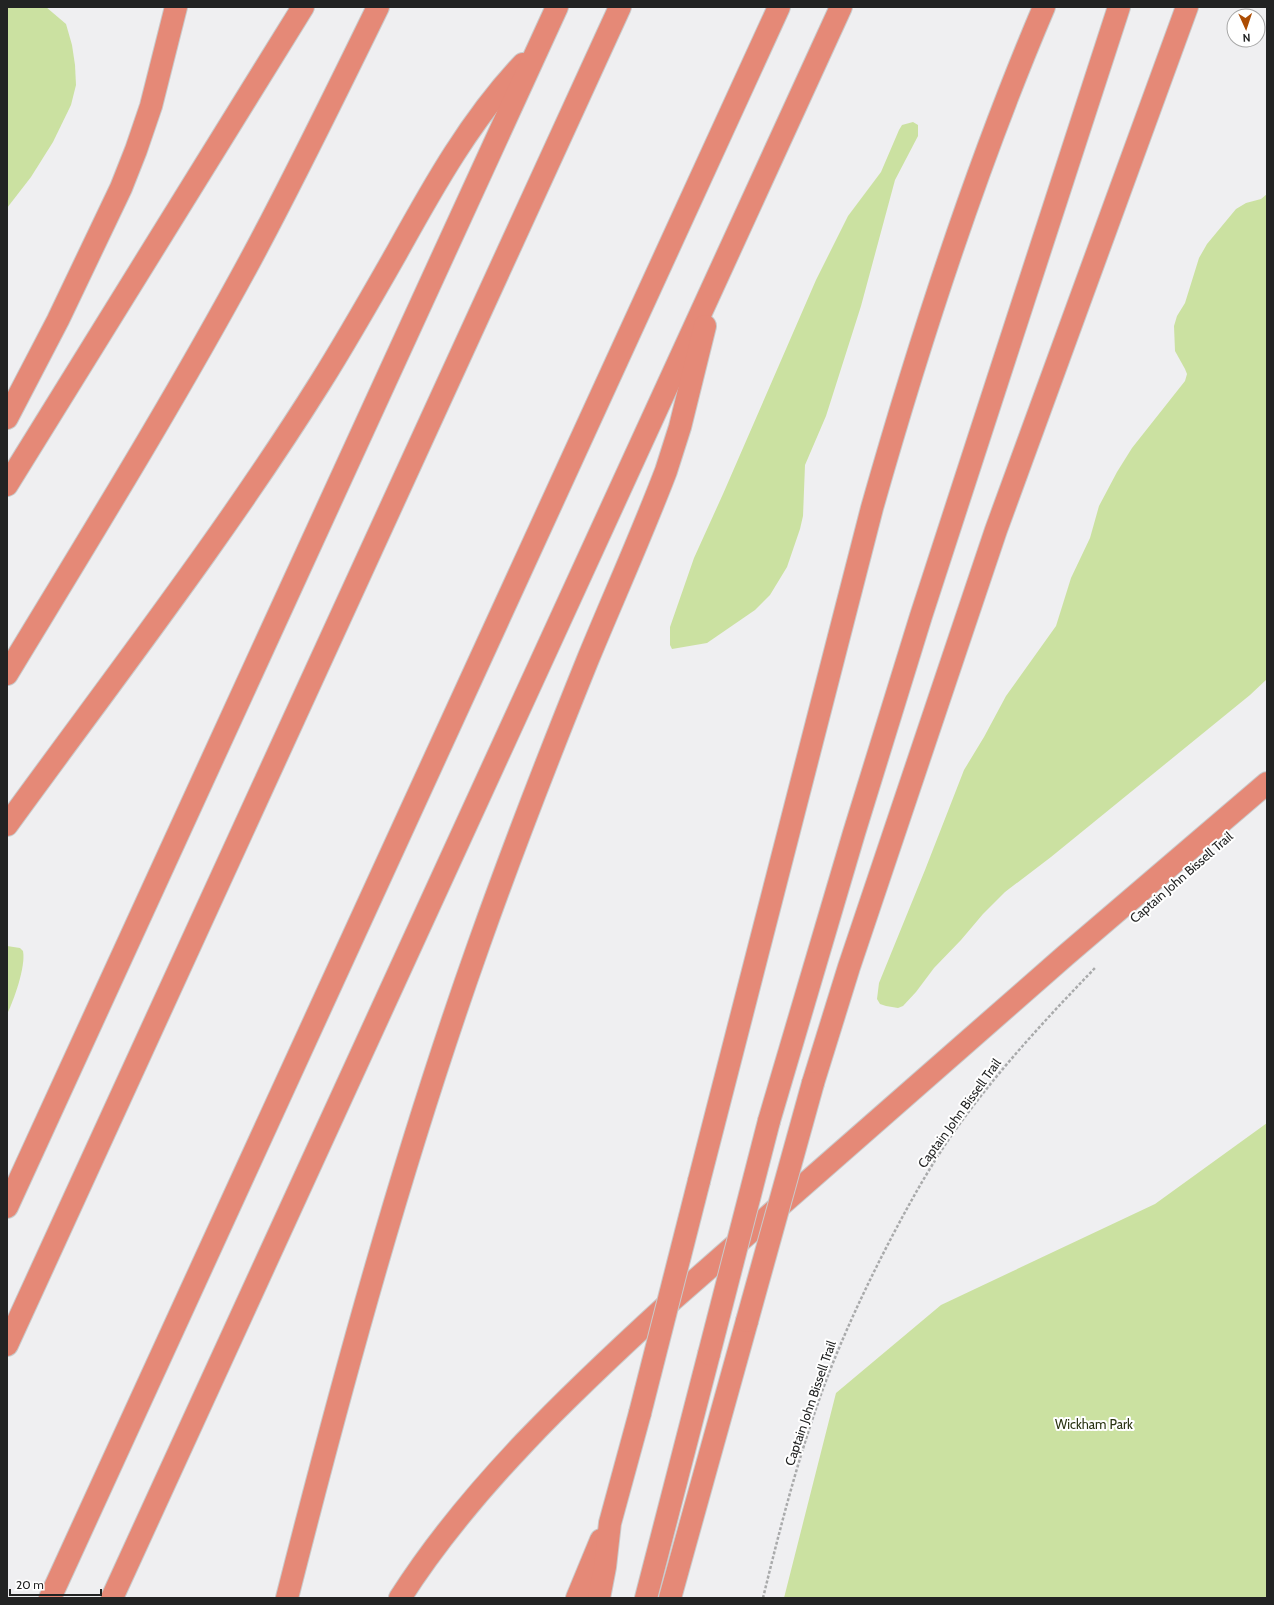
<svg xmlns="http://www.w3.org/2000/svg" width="1274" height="1605" font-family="Cabin,sans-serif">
  <rect width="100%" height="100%" fill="#efeff1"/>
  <g fill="#cbe1a1">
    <polygon points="7,7 46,7 66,24 72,45 75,65 76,85 71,105 53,142 31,177 7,208"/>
    <polygon points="913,122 918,125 918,136 895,180 861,306 826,416 805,465 803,516 800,529 787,567 770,595 755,610 707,643 672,649 670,645 670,627 694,558 723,494 816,280 848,216 881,172 899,130 902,125"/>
    <polygon points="1267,194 1267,679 1250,695 1051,857 1005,892 983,914 961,940 934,968 916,992 903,1006 898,1008 886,1006 880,1004 877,999 879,983 925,870 964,770 984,737 1006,696 1056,626 1071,578 1090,538 1099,506 1117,472 1132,448 1185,381 1187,374 1185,369 1175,351 1174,326 1177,316 1185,303 1199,258 1207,244 1236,209 1246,203 1261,199"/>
    <path d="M 7,946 L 20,948 L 23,951 C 26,966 14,1000 7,1014 Z"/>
    <polygon points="1267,1123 1267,1598 784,1598 836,1393 941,1305 1155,1204"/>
  </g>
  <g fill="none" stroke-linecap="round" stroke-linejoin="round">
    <defs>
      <g id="motorway">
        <polyline points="7,418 58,320 121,188 136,150 151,106 176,7"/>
        <polyline points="7,485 303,7"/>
        <path d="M 7,674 C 90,537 176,398 252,257 C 296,175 337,91 378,7"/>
        <path d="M 7,825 C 113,679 224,536 320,383 C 347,340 372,296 397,252 C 434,185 471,119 523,64"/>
        <polyline points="813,1083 849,967 996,530 1187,7"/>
        <polyline points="769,1121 854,833 921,616 1119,7"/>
        <path d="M 699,1181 L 872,508 C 920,339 975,169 1044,7"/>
        <polyline points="7,1207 557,7"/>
        <polyline points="7,1345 620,7"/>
        <polyline points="50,1598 779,7"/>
        <polyline points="112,1598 841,7"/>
        <path d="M 287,1598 C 343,1378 403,1158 479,944 C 513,848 550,753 588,659 C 614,596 642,534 666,471 L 680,427 L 705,326"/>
        <path d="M 400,1598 C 470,1488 573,1391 668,1304 L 1066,955 L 1267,783"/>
        <polyline points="577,1598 601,1540"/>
        <polyline points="599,1598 605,1567 610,1523 640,1413"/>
        <polyline points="646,1598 709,1354"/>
        <polyline points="670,1598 747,1321"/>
      </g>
    </defs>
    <use href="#motorway" stroke="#cacaca" stroke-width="24"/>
    <path stroke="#a9aaab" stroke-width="2.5" stroke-dasharray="3 2" stroke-linecap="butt" d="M 763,1598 C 781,1524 800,1450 827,1378 C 847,1326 871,1276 897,1227 C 913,1197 930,1167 949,1139 C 992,1077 1043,1022 1095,968"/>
    <use href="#motorway" stroke="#e58977" stroke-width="22"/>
    <defs>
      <g id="motorway-bridge">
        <polyline points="747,1321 813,1083"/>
        <polyline points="709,1354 769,1121"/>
        <polyline points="640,1413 699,1181"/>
      </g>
    </defs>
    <use href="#motorway-bridge" stroke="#cacaca" stroke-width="24" stroke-linecap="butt"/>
    <use href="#motorway-bridge" stroke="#e58977" stroke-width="22"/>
  </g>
  <g text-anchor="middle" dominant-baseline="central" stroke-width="4" stroke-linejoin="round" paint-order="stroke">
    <g font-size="13" fill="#222323" stroke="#fff">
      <text transform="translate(1181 877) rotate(-41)">Captain John Bissell Trail</text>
      <text transform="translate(959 1113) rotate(-54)">Captain John Bissell Trail</text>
      <text transform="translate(810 1403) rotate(-71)">Captain John Bissell Trail</text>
    </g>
    <g font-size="13" fill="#293311" stroke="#fff">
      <text x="1094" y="1424">Wickham Park</text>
    </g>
  </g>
  <rect width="1274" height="1605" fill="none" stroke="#222323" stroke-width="16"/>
  <g transform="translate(1246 28) rotate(177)"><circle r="19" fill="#ffffff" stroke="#a7a7a7"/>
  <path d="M0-3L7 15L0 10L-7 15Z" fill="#ac4c03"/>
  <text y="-6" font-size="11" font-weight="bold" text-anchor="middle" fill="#222323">N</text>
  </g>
  <path d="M10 1589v6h91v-6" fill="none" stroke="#222323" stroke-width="2"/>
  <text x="16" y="1589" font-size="12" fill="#222323" stroke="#ffffff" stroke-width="3" paint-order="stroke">20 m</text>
</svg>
